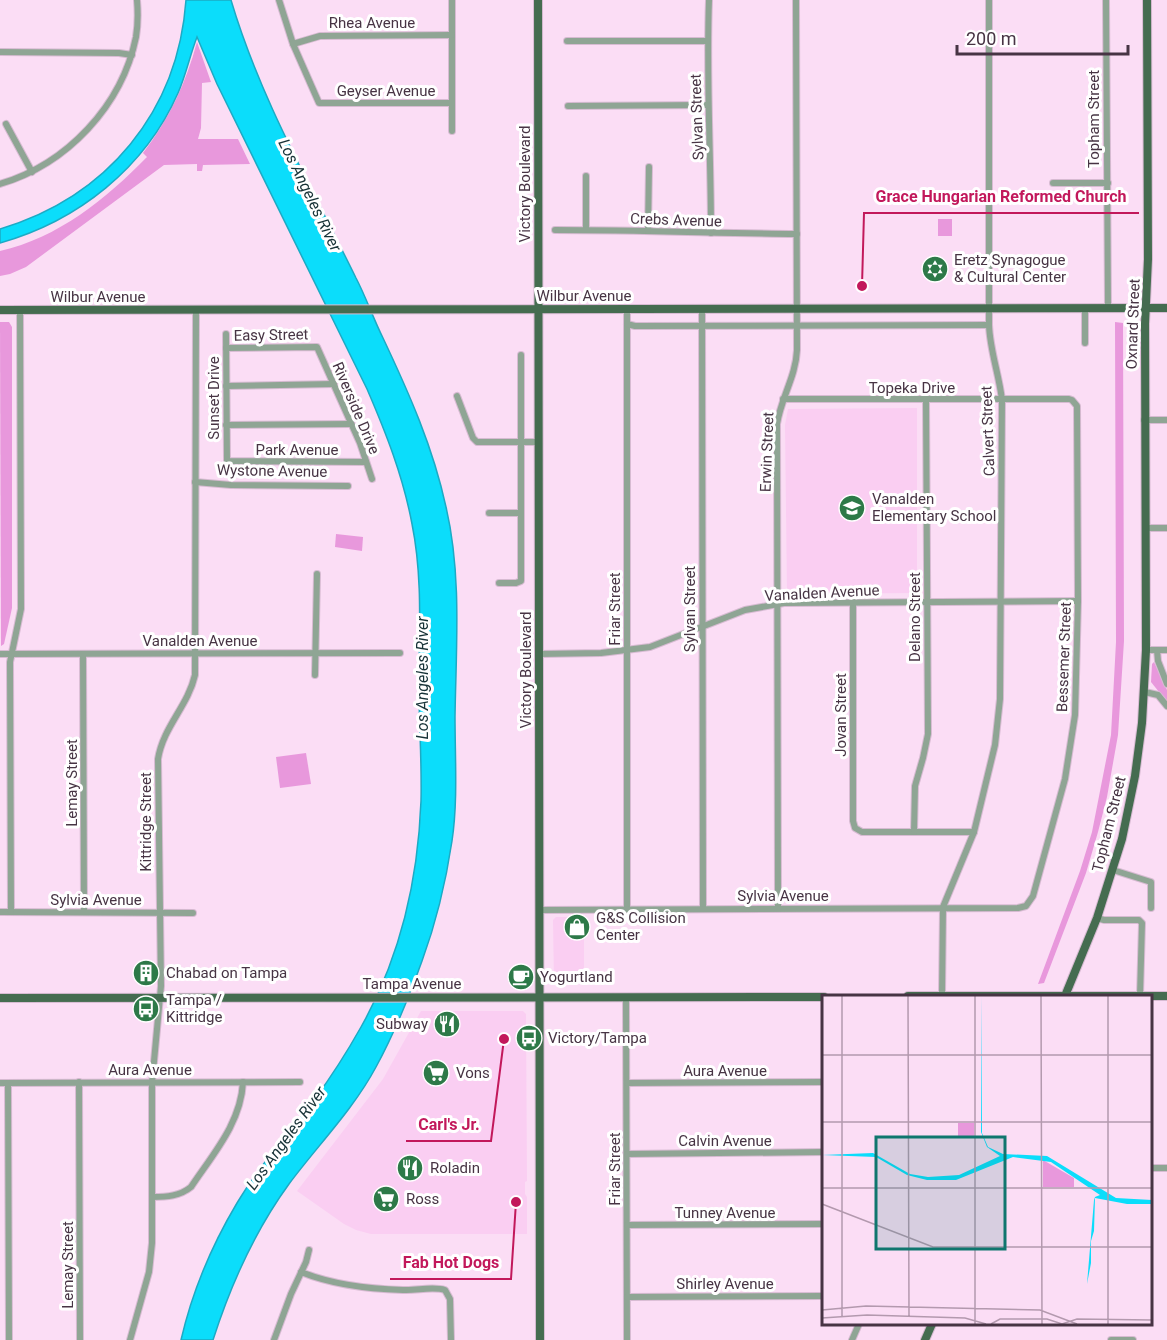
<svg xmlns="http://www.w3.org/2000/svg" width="1167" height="1340" font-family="Roboto,sans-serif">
  <rect width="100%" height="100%" fill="#fbddf5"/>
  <g fill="#facef2">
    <polygon points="917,408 917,593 787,594 785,425 788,409"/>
    <polygon points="556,917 584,917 584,984 557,985 554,982 553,920"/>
    <polygon points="421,1011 523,1011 526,1014 527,1181 525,1182 525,1194 527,1197 527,1234 371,1234 356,1230 344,1224 297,1191 383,1079"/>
  </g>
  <g fill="#e898dc">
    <path d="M 197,42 L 211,82 L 202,83 L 201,128 L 198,139 L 238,139 L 250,164 L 203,165 L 202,171 L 197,171 L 197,164 L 164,165 L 26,267 L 10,274 L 0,276 L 0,251 C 58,238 106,199 147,157 L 143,153 C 169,119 186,83 197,42 Z"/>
    <rect x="938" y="219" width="14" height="17"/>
    <polygon points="0,322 9,322 12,327 12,608 4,644 1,646"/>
    <polygon points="1115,322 1123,323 1124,641 1118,735 1107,797 1098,832 1086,873 1044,983 1038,984 1080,871 1092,832 1111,735 1116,642"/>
    <polygon points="336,534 363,537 362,551 335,547"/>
    <polygon points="1154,662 1167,690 1167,702 1151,682 1152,664"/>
    <polygon points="306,753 311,784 280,788 276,757"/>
  </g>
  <path fill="#0bddfb" stroke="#1daac4" stroke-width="1.5" d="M 186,0 L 231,0 C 260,98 311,186 356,278 C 366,297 373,318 383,338 C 409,393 433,447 446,507 C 462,575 456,648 455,717 C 455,758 458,801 452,841 C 446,881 436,923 422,961 C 409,997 394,1034 376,1067 C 353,1110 318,1145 289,1184 C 254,1232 231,1284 213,1340 L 181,1340 C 192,1292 212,1245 237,1203 C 259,1166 288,1134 314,1100 C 331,1077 347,1052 361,1027 C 400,958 418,880 421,801 C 422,763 419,726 419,688 C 419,634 423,578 412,524 C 403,476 386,433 367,389 L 217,84 L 197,37 C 190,55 186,75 178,93 C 145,168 78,221 0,243 L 0,229 C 107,197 178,112 186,0 Z"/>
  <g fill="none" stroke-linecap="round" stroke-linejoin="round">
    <defs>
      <g id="minor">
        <polyline points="279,0 293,44 319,103 452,103"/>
        <polyline points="452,0 452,131"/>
        <path d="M 709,0 C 706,78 711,155 711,233"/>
        <polyline points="1106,0 1108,309"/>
        <polyline points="567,41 707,41"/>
        <polyline points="293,44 320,36 452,35"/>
        <polyline points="0,52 119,53 132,55"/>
        <polyline points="568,106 707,105"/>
        <polyline points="6,124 32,172"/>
        <polyline points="586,176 586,230"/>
        <polyline points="1053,183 1108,183"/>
        <path d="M 0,184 C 67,164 122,106 136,37 C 138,25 138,12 137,0"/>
        <path d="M 555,230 C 635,230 716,233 797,234"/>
        <polyline points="648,231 649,167"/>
        <polyline points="627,309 627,909"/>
        <polyline points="702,309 703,909"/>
        <polyline points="627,324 635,326 989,325"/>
        <polyline points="226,334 227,461 366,462"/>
        <polyline points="1085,343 1085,309"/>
        <polyline points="226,348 317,347 360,443 372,479"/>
        <polyline points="226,386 334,384"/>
        <polyline points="457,396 473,438 477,442 539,442"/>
        <polyline points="1144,420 1167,420"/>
        <polyline points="226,425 351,424"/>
        <polyline points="195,482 231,485 348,486"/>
        <polyline points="489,513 521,513"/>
        <polyline points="1145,528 1167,528"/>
        <polyline points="499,583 516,583 521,581 521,355"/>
        <polyline points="853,602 853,821 855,828 862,832 974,832"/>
        <polyline points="1146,650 1167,650"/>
        <polyline points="1157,650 1158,661 1167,684"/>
        <polyline points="0,654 400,653"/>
        <polyline points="83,654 84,912"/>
        <polyline points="539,654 601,653 650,647 745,610 784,603 1078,601"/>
        <polyline points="315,675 317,574"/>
        <polyline points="1145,692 1158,695 1167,706"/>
        <polyline points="914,832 915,786 923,758 928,734 926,400"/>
        <polyline points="1113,870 1151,882 1151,908"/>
        <path d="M 778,908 L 777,424 C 781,398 796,376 797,350 L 796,0"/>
        <polyline points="540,910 1018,908 1026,906 1033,896 1065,779 1075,715 1078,601 1077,406 1072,400 1069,399 783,399"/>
        <polyline points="0,912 193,913"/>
        <polyline points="11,912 10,662 21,609 20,310"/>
        <polyline points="1097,918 1104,920 1139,920 1142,923 1140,996"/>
        <path d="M 942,996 L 943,907 L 974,832 L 995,745 L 1000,699 L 1002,400 C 999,374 990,351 989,325 L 989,0"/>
        <polyline points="626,997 627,1340"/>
        <polyline points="79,1082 80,1340"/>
        <polyline points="0,1083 300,1082"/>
        <polyline points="8,1083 9,1340"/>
        <polyline points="627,1083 824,1082"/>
        <polyline points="627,1154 824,1152"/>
        <polyline points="1150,1168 1167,1168"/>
        <path d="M 152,1197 C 167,1197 180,1196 191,1187 C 213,1154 241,1123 243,1082"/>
        <polyline points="627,1225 824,1224"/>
        <path d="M 301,1272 C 333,1285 369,1289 403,1290 C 416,1291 432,1286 445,1290 L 450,1299 L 451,1340"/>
        <polyline points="627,1297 824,1296"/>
        <path d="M 130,1340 L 149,1272 L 152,1243 L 152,1083 L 161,986 L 158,759 C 163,727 188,706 195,675 L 196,310"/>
        <polyline points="274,1340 291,1294 306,1262 309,1250"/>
        <polyline points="852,1340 859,1324"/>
        <polyline points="1111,1340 1133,1340"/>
      </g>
      <g id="major">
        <polyline points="538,0 540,1340"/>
        <polyline points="0,310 1167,308"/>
        <polyline points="908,996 1167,996"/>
        <polyline points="1065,996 1097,918 1122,839 1135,776 1142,723 1146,650 1145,324 1148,259 1147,0"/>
        <polyline points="0,998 824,997"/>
        <polyline points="925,1340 932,1324"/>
      </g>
    </defs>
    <use href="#minor" stroke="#d7bbd2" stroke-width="8"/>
    <use href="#major" stroke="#d7bbd2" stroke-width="10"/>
    <use href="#minor" stroke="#8fa594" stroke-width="6"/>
    <use href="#major" stroke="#456c50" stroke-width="8"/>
  </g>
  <defs>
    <symbol id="synagogue-disc" viewBox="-11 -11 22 22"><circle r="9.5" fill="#2d7948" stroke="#fff"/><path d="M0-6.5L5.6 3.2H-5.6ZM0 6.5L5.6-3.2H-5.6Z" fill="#fff"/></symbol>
    <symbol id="school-disc" viewBox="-11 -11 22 22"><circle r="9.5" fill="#2d7948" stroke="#fff"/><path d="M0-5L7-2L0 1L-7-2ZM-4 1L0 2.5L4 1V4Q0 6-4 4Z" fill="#fff"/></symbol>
    <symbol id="shop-disc" viewBox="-11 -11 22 22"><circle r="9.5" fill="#2d7948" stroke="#fff"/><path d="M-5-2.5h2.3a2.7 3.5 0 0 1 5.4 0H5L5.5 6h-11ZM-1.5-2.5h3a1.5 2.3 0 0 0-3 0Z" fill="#fff"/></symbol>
    <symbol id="building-disc" viewBox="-11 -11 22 22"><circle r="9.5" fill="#2d7948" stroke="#fff"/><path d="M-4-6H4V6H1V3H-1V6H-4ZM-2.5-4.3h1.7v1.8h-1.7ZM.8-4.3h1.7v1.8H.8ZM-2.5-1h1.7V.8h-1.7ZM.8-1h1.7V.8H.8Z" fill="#fff"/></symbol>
    <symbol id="cafe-disc" viewBox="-11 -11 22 22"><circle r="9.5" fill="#2d7948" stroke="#fff"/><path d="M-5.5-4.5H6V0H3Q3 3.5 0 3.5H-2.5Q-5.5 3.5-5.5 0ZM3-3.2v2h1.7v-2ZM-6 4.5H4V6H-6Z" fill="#fff"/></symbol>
    <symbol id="bus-disc" viewBox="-11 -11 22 22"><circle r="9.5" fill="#2d7948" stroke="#fff"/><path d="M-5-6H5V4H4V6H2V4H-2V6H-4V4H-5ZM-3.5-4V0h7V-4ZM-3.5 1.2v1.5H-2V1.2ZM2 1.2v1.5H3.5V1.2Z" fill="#fff"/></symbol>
    <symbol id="restaurant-disc" viewBox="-11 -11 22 22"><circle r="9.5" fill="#2d7948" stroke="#fff"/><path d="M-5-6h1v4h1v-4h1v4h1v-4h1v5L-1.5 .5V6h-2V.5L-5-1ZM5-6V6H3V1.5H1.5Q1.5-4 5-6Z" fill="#fff"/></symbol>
    <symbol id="supermarket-disc" viewBox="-11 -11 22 22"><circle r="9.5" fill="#2d7948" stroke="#fff"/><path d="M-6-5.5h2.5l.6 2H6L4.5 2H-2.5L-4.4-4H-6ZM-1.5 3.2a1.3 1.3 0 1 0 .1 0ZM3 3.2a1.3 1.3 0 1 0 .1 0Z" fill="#fff"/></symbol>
  </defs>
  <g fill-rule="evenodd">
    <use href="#synagogue-disc" x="920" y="254" width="30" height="30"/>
    <use href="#school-disc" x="837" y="493" width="30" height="30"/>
    <use href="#shop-disc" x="562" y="912" width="30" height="30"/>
    <use href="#building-disc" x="131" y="958" width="30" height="30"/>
    <use href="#cafe-disc" x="506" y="962" width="30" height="30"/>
    <use href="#bus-disc" x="131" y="994" width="30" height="30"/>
    <use href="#restaurant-disc" x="432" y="1009" width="30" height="30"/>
    <use href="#bus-disc" x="514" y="1023" width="30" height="30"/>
    <use href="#supermarket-disc" x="421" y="1058" width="30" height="30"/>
    <use href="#restaurant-disc" x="395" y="1153" width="30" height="30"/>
    <use href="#supermarket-disc" x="371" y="1184" width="30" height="30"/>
  </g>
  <g text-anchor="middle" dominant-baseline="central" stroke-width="6" stroke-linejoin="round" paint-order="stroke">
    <g font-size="15" fill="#473444" stroke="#fff">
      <text x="372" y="23">Rhea Avenue</text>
      <text x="386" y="91">Geyser Avenue</text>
      <text transform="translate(697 117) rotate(-92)">Sylvan Street</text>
      <text transform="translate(1094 119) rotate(-90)">Topham Street</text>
      <text transform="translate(525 184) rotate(-90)">Victory Boulevard</text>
      <text transform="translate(676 220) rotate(2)">Crebs Avenue</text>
      <text x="584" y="296">Wilbur Avenue</text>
      <text x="98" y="297">Wilbur Avenue</text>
      <text transform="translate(1133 324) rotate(-88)">Oxnard Street</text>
      <text transform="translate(271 335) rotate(-1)">Easy Street</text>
      <text x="912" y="388">Topeka Drive</text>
      <text transform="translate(214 398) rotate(-90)">Sunset Drive</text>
      <text transform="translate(356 408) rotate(67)">Riverside Drive</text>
      <text transform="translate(988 431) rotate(-92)">Calvert Street</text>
      <text x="297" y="450">Park Avenue</text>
      <text transform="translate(767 452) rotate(-88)">Erwin Street</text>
      <text transform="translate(272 471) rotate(1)">Wystone Avenue</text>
      <text transform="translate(822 593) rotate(-3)">Vanalden Avenue</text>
      <text transform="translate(615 609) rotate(-90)">Friar Street</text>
      <text transform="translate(690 609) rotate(-90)">Sylvan Street</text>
      <text transform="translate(915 617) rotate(-90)">Delano Street</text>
      <text x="200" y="641">Vanalden Avenue</text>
      <text transform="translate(1064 657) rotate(-88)">Bessemer Street</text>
      <text transform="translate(526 670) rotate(-90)">Victory Boulevard</text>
      <text transform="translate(841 715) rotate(-90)">Jovan Street</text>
      <text transform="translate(72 783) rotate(-90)">Lemay Street</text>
      <text transform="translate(146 822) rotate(-90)">Kittridge Street</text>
      <text transform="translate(1109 824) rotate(-76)">Topham Street</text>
      <text x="783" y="896">Sylvia Avenue</text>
      <text x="96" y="900">Sylvia Avenue</text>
      <text x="412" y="984">Tampa Avenue</text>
      <text x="150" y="1070">Aura Avenue</text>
      <text x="725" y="1071">Aura Avenue</text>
      <text x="725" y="1141">Calvin Avenue</text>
      <text transform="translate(615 1169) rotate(-90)">Friar Street</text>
      <text x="725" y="1213">Tunney Avenue</text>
      <text transform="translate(68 1265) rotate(-90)">Lemay Street</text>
      <text x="725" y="1284">Shirley Avenue</text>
    </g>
    <g font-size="15" fill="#473444" stroke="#fff" text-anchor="start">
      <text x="954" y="260">Eretz Synagogue<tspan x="954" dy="17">&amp; Cultural Center</tspan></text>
      <text x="872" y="499">Vanalden<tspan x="872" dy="17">Elementary School</tspan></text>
      <text x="596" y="918">G&amp;S Collision<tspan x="596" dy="17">Center</tspan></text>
      <text x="166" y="973">Chabad on Tampa</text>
      <text x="540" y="977">Yogurtland</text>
      <text x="166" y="1000">Tampa /<tspan x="166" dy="17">Kittridge</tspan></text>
      <text x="428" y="1024" text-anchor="end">Subway</text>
      <text x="548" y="1038">Victory/Tampa</text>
      <text x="456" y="1073">Vons</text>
      <text x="430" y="1168">Roladin</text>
      <text x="406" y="1199">Ross</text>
    </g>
    <g font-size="16" font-style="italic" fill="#173237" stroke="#fff">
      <text transform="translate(310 195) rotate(64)">Los Angeles River</text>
      <text transform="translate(422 678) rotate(-90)">Los Angeles River</text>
      <text transform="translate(286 1138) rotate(-54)">Los Angeles River</text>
    </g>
  </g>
  <g transform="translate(822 995)">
    <rect width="330" height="330" fill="#fbddf5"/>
    <path d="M 136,128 L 152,128 L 152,143 L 121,142 L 136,141 ZM 221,165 L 252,183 L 252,192 L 221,192 Z" fill="#e898dc"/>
    <path d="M 160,1 L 160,138 L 166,152 L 181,159 L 225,161 L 294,203 L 330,205 L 330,209 L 305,209 L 273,203 L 272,236 L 269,246 L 269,268 L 265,289 L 272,205 L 273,202 L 278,200 L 229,167 L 191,162 L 134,185 L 105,185 L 85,180 L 54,162 L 0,160 L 51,158 L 88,179 L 106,182 L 137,180 L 178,161 L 165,152 L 159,137 Z" fill="#0bddfb"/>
    <path fill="none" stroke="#b399ae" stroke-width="1.5" d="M 20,1 L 20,322M 86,1 L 87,321M 153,1 L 153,329M 219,1 L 220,329M 286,1 L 286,329M 0,60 L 330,60M 0,127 L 330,127M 0,193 L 330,193M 0,209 L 111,252 L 330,252M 0,315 L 44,311 L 218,315 L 255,329M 0,323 L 45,320 L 143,323 L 164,329M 169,329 L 178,324 L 225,324 L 240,329 L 255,324 L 330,325"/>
    <path fill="#0f766e" fill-opacity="0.15" stroke="#0f766e" stroke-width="3" d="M 54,142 L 183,142 L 183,254 L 54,254 Z"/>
    <rect width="330" height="330" fill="none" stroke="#473444" stroke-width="3"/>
  </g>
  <path fill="none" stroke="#c2185b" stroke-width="2" d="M862 286L864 213H1139M504 1039L491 1141H406M516 1202L511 1279H390"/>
  <g fill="#c2185b" stroke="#fff" stroke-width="2">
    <circle cx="862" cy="286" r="6"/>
    <circle cx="504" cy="1039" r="6"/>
    <circle cx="516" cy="1202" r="6"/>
  </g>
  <g font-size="16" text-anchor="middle" font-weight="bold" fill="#c2185b" stroke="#fff" stroke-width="6" stroke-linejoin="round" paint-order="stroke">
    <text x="1001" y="202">Grace Hungarian Reformed Church</text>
    <text x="449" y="1130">Carl's Jr.</text>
    <text x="451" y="1268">Fab Hot Dogs</text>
  </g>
  <path d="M957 45v9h171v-9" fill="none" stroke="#473444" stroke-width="3"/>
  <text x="966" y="45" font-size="18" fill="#473444" stroke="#ffffff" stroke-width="4.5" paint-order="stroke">200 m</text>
</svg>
